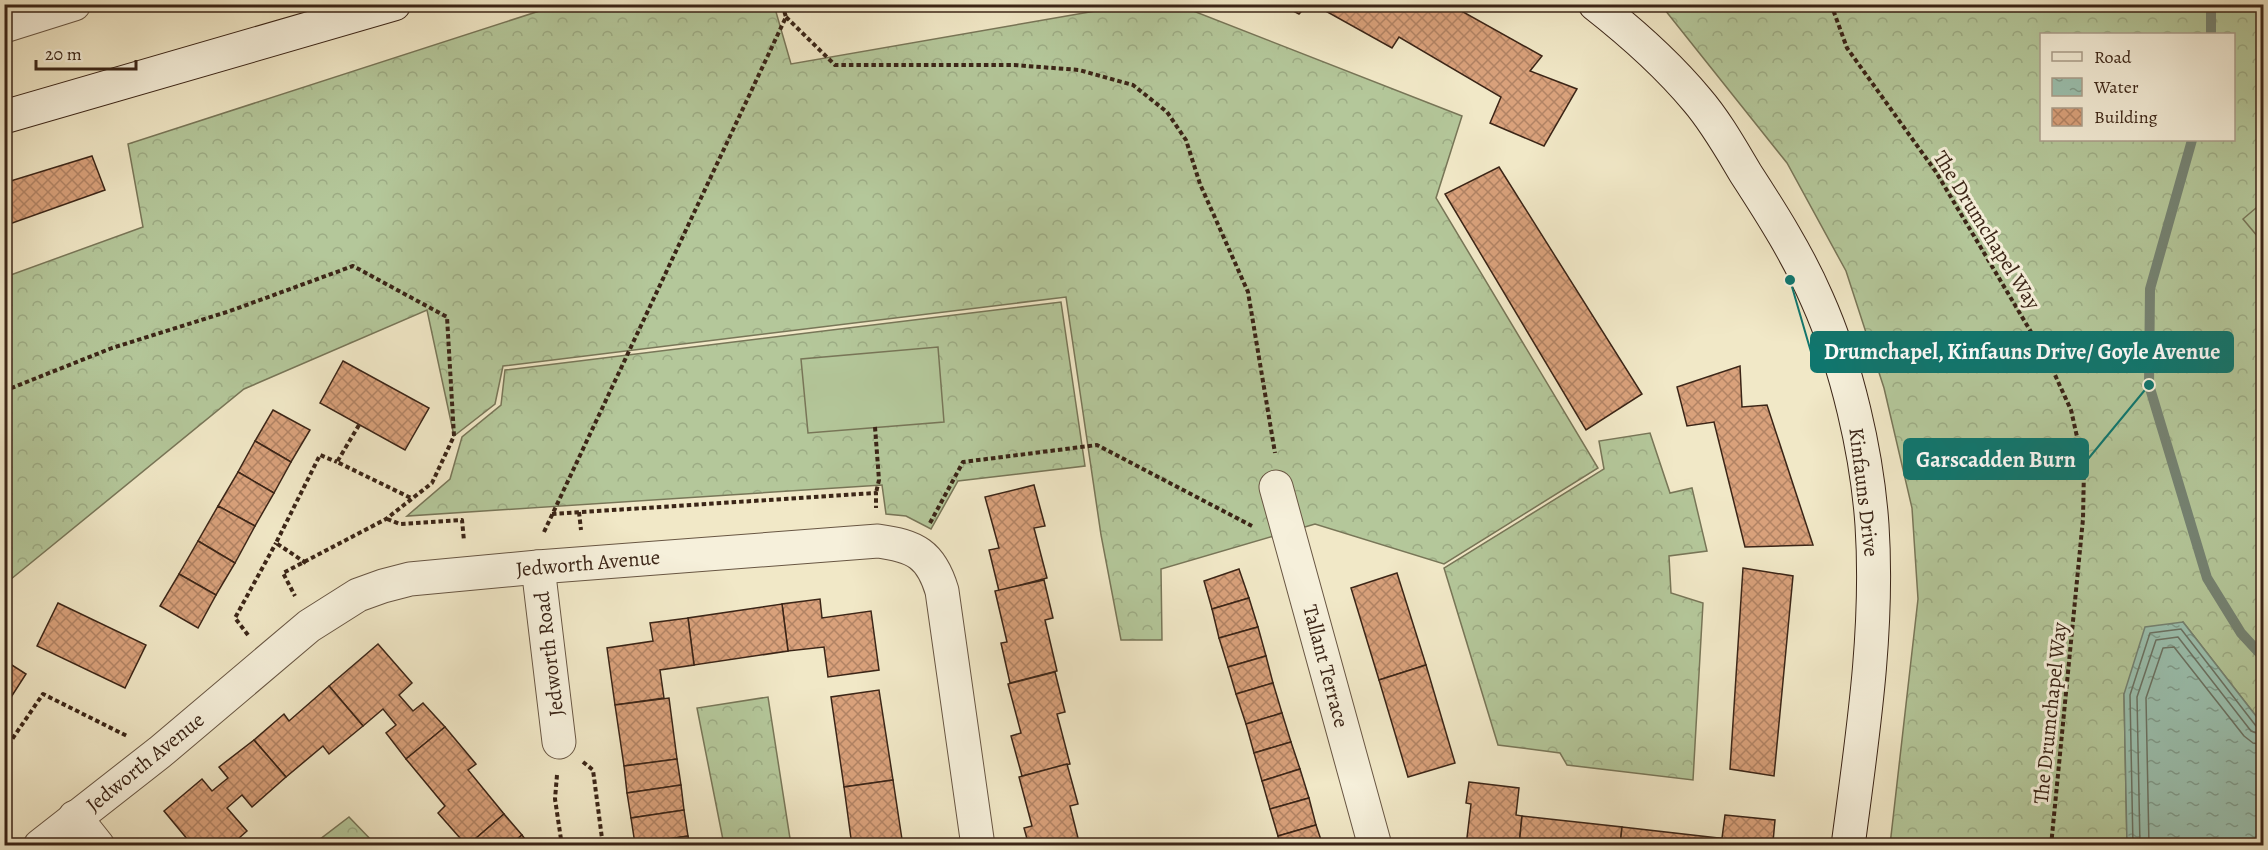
<svg xmlns="http://www.w3.org/2000/svg" width="2268" height="850" font-family="Alegreya,serif">
  <defs>
    <pattern id="forest-crowns" width="20" height="18" patternUnits="userSpaceOnUse" patternTransform="scale(1.5)"><rect width="20" height="18" fill="#b4c79a"/><path d="M2 6a3 3 0 1 1 6 0M12 15a3 3 0 1 1 6 0" fill="none" stroke="#9cab84"/></pattern>
    <pattern id="water-ripples" width="26" height="14" patternUnits="userSpaceOnUse" patternTransform="scale(1.5)"><rect width="26" height="14" fill="#9bc1b0"/><path d="M2 4q2-2 4 0t4 0M15 11q2-2 4 0t4 0" fill="none" stroke="#809d8e"/></pattern>
    <pattern id="building-cross-hatch" width="8" height="8" patternUnits="userSpaceOnUse" patternTransform="scale(1.5)"><rect width="8" height="8" fill="#d9a17b"/><path d="M0 0l8 8M0 8l8-8" fill="none" stroke="#b18364"/></pattern>
  </defs>
  <rect width="100%" height="100%" fill="#f1e8c7"/>
  <filter id="stains"><feTurbulence type="fractalNoise" baseFrequency=".00333" numOctaves="4"/><feColorMatrix values="0 0 0 0 .2 0 0 0 0 .09 0 0 0 0 .02 0 0 0 .5 -.17"/></filter>
  <radialGradient id="worn" r=".72"><stop offset=".6" stop-color="#630" stop-opacity="0"/><stop offset="1" stop-color="#630" stop-opacity=".3"/></radialGradient>
  <g fill="url(#forest-crowns)" stroke="#787658" stroke-width="1.5" fill-rule="evenodd">
    <polygon points="558,5 774,5 791,64 1130,5 1178,5 1462,116 1436,198 1598,468 1444,564 1315,524 1161,569 1162,640 1121,640 1101,535 1066,297 503,366 495,404 454,436 427,310 244,389 5,584 5,277 143,227 128,144"/>
    <path d="M 1661,5 L 2263,5 L 2263,725 L 2183,622 L 2124,694 L 2127,845 L 1890,845 L 1918,599 L 1912,508 L 1884,388 L 1846,271 L 1787,163 ZM 2042,34 L 2234,34 L 2234,140 L 2042,140 Z"/>
    <polygon points="1061,302 1085,466 958,481 931,529 906,516 886,514 882,485 407,516 450,479 462,437 501,405 505,370"/>
    <polygon points="1650,433 1670,493 1692,488 1707,551 1669,556 1671,593 1703,603 1693,780 1567,765 1560,753 1498,745 1444,568 1604,469 1599,441"/>
    <polygon points="768,697 791,845 724,845 697,708"/>
    <polygon points="349,817 376,845 323,845 319,840"/>
  </g>
  <g fill="#b4c79a" stroke="#787658" stroke-width="1.5">
    <polygon points="2263,202 2263,243 2243,219"/>
    <polygon points="938,347 944,422 808,433 801,359"/>
  </g>
  <polygon fill="url(#water-ripples)" stroke="#758373" stroke-width="1.5" points="2183,622 2263,725 2263,845 2127,845 2124,694 2145,627"/>
  <g fill="none" stroke-linecap="round" stroke-linejoin="round">
    <g stroke="#6b7364" stroke-width="1.5">
      <polyline points="2133,846 2130,695 2150,633 2181,629 2256,726 2264,728"/>
      <polyline points="2140,846 2137,697 2156,640 2178,637 2251,731 2264,736"/>
      <polyline points="2149,846 2146,698 2163,648 2174,647 2244,736 2253,743 2264,745"/>
    </g>
    <g stroke="#758373" stroke-width="10">
      <polyline points="2211,4 2211,34"/>
      <polyline points="2192,140 2150,289 2149,385 2207,578 2241,633 2264,658"/>
    </g>
  </g>
  <g fill="url(#building-cross-hatch)" stroke="#3b2517" stroke-width="1.5">
    <polygon points="1280,4 1308,4 1299,14"/>
    <polygon points="1313,4 1449,4 1542,56 1530,71 1577,89 1544,146 1490,123 1501,97 1399,37 1392,48"/>
    <polygon points="92,156 105,190 4,226 4,183"/>
    <polygon points="1499,167 1642,394 1586,430 1445,194"/>
    <polygon points="343,361 429,408 405,450 320,403"/>
    <polygon points="1740,366 1742,407 1767,405 1813,545 1745,547 1714,422 1687,426 1677,387"/>
    <polygon points="273,410 310,430 291,462 255,441"/>
    <polygon points="255,441 291,462 274,493 238,472"/>
    <polygon points="238,472 274,493 255,526 218,506"/>
    <polygon points="1034,485 1045,526 1034,528 1047,578 999,591 989,550 999,548 985,497"/>
    <polygon points="218,506 255,526 235,563 198,541"/>
    <polygon points="198,541 235,563 216,595 179,574"/>
    <polygon points="1743,568 1793,576 1774,776 1730,769"/>
    <polygon points="1239,569 1249,598 1212,609 1204,581"/>
    <polygon points="1397,573 1426,665 1379,680 1351,588"/>
    <polygon points="179,574 216,595 198,628 160,606"/>
    <polygon points="1044,580 1053,618 1045,620 1057,671 1010,683 1001,643 1007,642 995,591"/>
    <polygon points="1249,598 1258,627 1219,638 1212,609"/>
    <polygon points="820,599 822,618 871,611 879,670 828,677 824,647 788,651 782,604"/>
    <polygon points="58,603 146,645 125,688 37,646"/>
    <polygon points="782,604 788,651 694,665 688,618"/>
    <polygon points="688,618 694,665 660,670 664,698 615,705 607,648 653,641 650,623"/>
    <polygon points="1258,627 1266,656 1228,667 1219,638"/>
    <polygon points="378,644 412,683 399,695 413,711 423,703 445,727 406,759 386,733 396,725 383,709 363,726 329,686"/>
    <polygon points="1266,656 1273,683 1236,694 1228,667"/>
    <polygon points="4,660 26,674 6,705 4,704"/>
    <polygon points="1426,665 1455,763 1408,777 1379,680"/>
    <polygon points="1055,672 1065,712 1057,714 1070,764 1022,776 1011,736 1021,733 1008,684"/>
    <polygon points="1273,683 1282,713 1246,724 1236,694"/>
    <polygon points="329,686 363,726 329,754 323,746 286,777 254,740 284,714 289,721"/>
    <polygon points="879,690 893,780 844,787 831,697"/>
    <polygon points="669,698 677,759 624,766 615,705"/>
    <polygon points="1282,713 1291,742 1254,753 1246,724"/>
    <polygon points="445,727 476,764 468,770 504,814 467,846 438,813 445,806 406,759"/>
    <polygon points="254,740 286,777 252,807 242,795 227,808 247,831 230,846 193,846 164,811 202,779 212,791 228,778 219,767"/>
    <polygon points="1291,742 1300,769 1262,781 1254,753"/>
    <polygon points="677,759 681,785 627,793 624,766"/>
    <polygon points="1067,764 1078,804 1070,806 1080,846 1029,846 1024,828 1032,826 1019,777"/>
    <polygon points="1300,769 1309,798 1270,809 1262,781"/>
    <polygon points="893,780 903,846 852,846 844,787"/>
    <polygon points="1469,782 1519,788 1516,815 1522,816 1519,846 1466,846 1471,804 1466,803"/>
    <polygon points="681,785 684,810 631,818 627,793"/>
    <polygon points="1309,798 1316,825 1278,836 1270,809"/>
    <polygon points="684,810 688,836 635,844 631,818"/>
    <polygon points="504,814 522,835 509,846 467,846"/>
    <polygon points="1725,815 1775,820 1773,842 1765,842 1765,846 1717,846 1718,838 1722,838"/>
    <polygon points="1522,816 1622,827 1620,846 1519,846"/>
    <polygon points="1316,825 1323,846 1281,846 1278,836"/>
    <polygon points="1622,827 1718,838 1717,846 1620,846"/>
    <polygon points="522,835 530,846 509,846"/>
    <polygon points="688,836 690,846 635,846 635,844"/>
  </g>
  <g fill="none" stroke-linecap="round" stroke-linejoin="round">
    <defs>
      <g id="street">
        <polyline points="4,26 74,4"/>
        <polyline points="1276,487 1375,846"/>
        <polyline points="538,567 559,742"/>
        <polyline points="75,817 98,846"/>
        <path d="M 40,846 L 160,752 L 309,626 L 358,595 L 383,586 L 410,579 L 538,567 L 878,541 C 915,546 931,554 942,591 L 978,846"/>
      </g>
      <g id="secondary">
        <path d="M 1595,4 C 1632,33 1667,64 1697,100 C 1716,122 1731,149 1746,174 C 1772,214 1798,255 1817,299 C 1847,366 1867,453 1872,525 C 1879,632 1862,739 1848,846"/>
        <polyline points="4,117 394,4"/>
      </g>
    </defs>
    <use href="#street" stroke="#685643" stroke-width="35"/>
    <use href="#secondary" stroke="#3b2517" stroke-width="35"/>
    <g stroke="#3b2517" stroke-width="4" stroke-dasharray="4.5 3" stroke-linecap="butt">
      <polyline points="1831,4 1847,48 1936,172 2050,364 2071,410 2084,468 2083,519 2051,846"/>
      <polyline points="786,17 835,65 1014,65 1079,70 1133,85 1167,112 1186,140 1200,184 1248,292 1275,453"/>
      <polyline points="4,391 112,348 230,311 353,266 447,317 454,436 432,483 386,519 283,573 295,596"/>
      <polyline points="359,425 337,462 413,499"/>
      <polyline points="875,427 879,480 876,493"/>
      <polyline points="579,512 581,530"/>
      <polyline points="552,514 876,493 876,508"/>
      <polyline points="387,519 400,524 462,520 464,541"/>
      <polyline points="930,523 963,462 1097,445 1252,526"/>
      <polyline points="544,532 786,17 782,4"/>
      <polyline points="306,563 276,543 320,455 337,462"/>
      <polyline points="248,635 235,618 276,543"/>
      <polyline points="4,751 43,694 127,736"/>
      <polyline points="583,762 593,770 603,846"/>
      <polyline points="557,775 555,799 562,846"/>
    </g>
    <use href="#street" stroke="#f6f0db" stroke-width="33"/>
    <use href="#secondary" stroke="#f6f0db" stroke-width="33"/>
  </g>
  <g text-anchor="middle" dominant-baseline="central" stroke-width="6" stroke-linejoin="round" paint-order="stroke">
    <g font-size="21" fill="#3b2517" stroke="#f6f0db">
      <text transform="translate(1987 230) rotate(58)">The Drumchapel Way</text>
      <text transform="translate(1864 492) rotate(83)">Kinfauns Drive</text>
      <text transform="translate(588 563) rotate(-5)">Jedworth Avenue</text>
      <text transform="translate(549 654) rotate(-97)">Jedworth Road</text>
      <text transform="translate(1326 666) rotate(75)">Tallant Terrace</text>
      <text transform="translate(2050 713) rotate(-84)">The Drumchapel Way</text>
      <text transform="translate(145 762) rotate(-39)">Jedworth Avenue</text>
    </g>
  </g>
  <path fill="none" stroke="#0f766e" stroke-width="2" d="M1790 280L1811 352M2149 385L2088 459"/>
  <g fill="#0f766e" stroke="#f6f0db" stroke-width="2">
    <circle cx="1790" cy="280" r="6"/>
    <circle cx="2149" cy="385" r="6"/>
  </g>
  <g fill="#0f766e" stroke="#0f766e" stroke-width="2">
    <rect x="1811" y="332" width="422" height="40" rx="6"/>
    <rect x="1904" y="439" width="184" height="40" rx="6"/>
  </g>
  <g font-size="22" text-anchor="middle" font-weight="bold" fill="#fff">
    <text x="2022" y="359">Drumchapel, Kinfauns Drive/ Goyle Avenue</text>
    <text x="1996" y="467">Garscadden Burn</text>
  </g>
  <rect width="2268" height="850" fill="none" stroke="#f1e8c7" stroke-width="24"/>
  <rect x="6" y="6" width="2256" height="838" fill="none" stroke="#3b2517" stroke-width="3"/>
  <rect x="12" y="12" width="2244" height="826" fill="none" stroke="#3b2517" stroke-width="1.5"/>
  <rect x="2040" y="33" width="195" height="108" fill="#f6f0db" stroke="#ab9f8d" stroke-width="1.5"/>
  <rect x="2052" y="52" width="30" height="9" fill="#f6f0db" stroke="#ab9f8d" stroke-width="1.5"/>
  <text x="2094" y="63" font-size="18" fill="#3b2517">Road</text>
  <rect x="2052" y="78" width="30" height="18" fill="url(#water-ripples)" stroke="#ab9f8d" stroke-width="1.5"/>
  <text x="2094" y="93" font-size="18" fill="#3b2517">Water</text>
  <rect x="2052" y="108" width="30" height="18" fill="url(#building-cross-hatch)" stroke="#ab9f8d" stroke-width="1.5"/>
  <text x="2094" y="123" font-size="18" fill="#3b2517">Building</text>
  <path d="M36 60v9h100v-9" fill="none" stroke="#3b2517" stroke-width="3"/>
  <text x="45" y="60" font-size="18" fill="#3b2517" stroke="#f6f0db" stroke-width="4.5" paint-order="stroke">20 m</text>
  <rect width="100%" height="100%" filter="url(#stains)"/>
  <rect width="100%" height="100%" fill="url(#worn)"/>
</svg>
